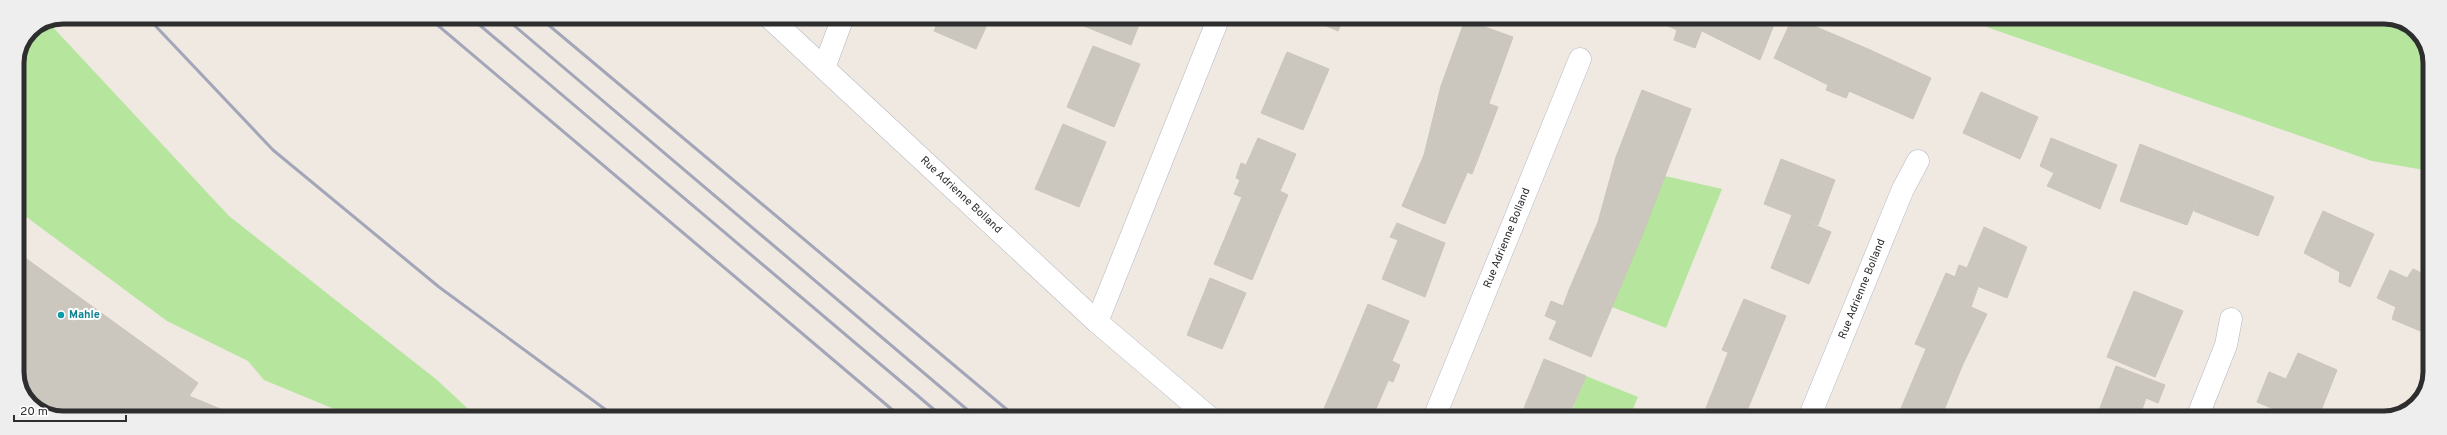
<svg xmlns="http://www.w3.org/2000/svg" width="2447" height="435" font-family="Overpass,sans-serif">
  <rect width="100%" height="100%" fill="#efe9e1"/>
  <g fill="#b6e59e">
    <polygon points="1958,17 2390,17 2417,31 2430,57 2430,171 2372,161"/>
    <polygon points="49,23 229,216 437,380 478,418 356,418 264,380 248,361 167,321 17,210 17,63 30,31"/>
    <polygon points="1665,176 1722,189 1666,328 1612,307"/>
    <polygon points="1586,376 1638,397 1629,418 1569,418"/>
  </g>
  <g fill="#cbc7bf" stroke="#cbc5ba">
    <polygon points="940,17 987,17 990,18 976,49 934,31"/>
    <polygon points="1088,17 1142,17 1131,45 1084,26"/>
    <polygon points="1306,17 1344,17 1338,31"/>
    <polygon points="1648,17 1707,17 1695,48 1674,40 1677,30"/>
    <polygon points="1707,17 1777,17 1760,60 1702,31"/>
    <polygon points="1793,17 1868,49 1846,98 1826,90 1828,85 1774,58"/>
    <polygon points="1465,20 1513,37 1489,103 1441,86"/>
    <polygon points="1093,46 1140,64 1114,127 1067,107"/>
    <polygon points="1868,49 1931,78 1913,119 1849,91"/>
    <polygon points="1287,52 1329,69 1303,130 1261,113"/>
    <polygon points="1441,86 1498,107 1472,174 1424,155"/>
    <polygon points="1642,90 1691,109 1665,176 1616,157"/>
    <polygon points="1981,92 2038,117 2020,159 1963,133"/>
    <polygon points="1063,124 1106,142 1079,207 1035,189"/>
    <polygon points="1258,138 1296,154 1280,191 1288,195 1280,213 1234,194 1240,180 1236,178 1241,163 1246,165"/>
    <polygon points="2051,138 2117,165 2100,209 2047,186 2054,173 2040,166"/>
    <polygon points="2140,144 2209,171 2187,225 2120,201"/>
    <polygon points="1424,155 1467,173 1445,224 1402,206"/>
    <polygon points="1616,157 1665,176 1641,238 1598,222"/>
    <polygon points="1781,159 1835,180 1818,225 1764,204"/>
    <polygon points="2209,171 2274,197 2258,236 2194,211"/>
    <polygon points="1242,197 1280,213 1252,280 1214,264"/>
    <polygon points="2323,211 2374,234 2350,287 2339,282 2340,272 2304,253"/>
    <polygon points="1792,215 1831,232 1809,284 1771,268"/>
    <polygon points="1598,222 1641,238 1612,307 1569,290"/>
    <polygon points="1397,223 1445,243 1425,297 1382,279 1398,240 1390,237"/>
    <polygon points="1984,227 2027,247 2007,298 1955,277 1959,265 1967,268"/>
    <polygon points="17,252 198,383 189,396 242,418 57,418 30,404 17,378"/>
    <polygon points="2413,269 2430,277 2430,335 2392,319 2396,307 2377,298 2390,270 2407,278"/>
    <polygon points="1946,273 1978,287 1971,307 1987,314 1963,364 1915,344"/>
    <polygon points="1210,278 1246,293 1222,349 1187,335"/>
    <polygon points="1569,290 1612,307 1591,357 1549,339 1557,321 1545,316 1551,301 1563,306"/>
    <polygon points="2134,291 2183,311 2155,377 2107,357"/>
    <polygon points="1744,299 1786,316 1765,367 1722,350"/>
    <polygon points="1368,304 1409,321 1392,361 1400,365 1393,382 1344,362"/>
    <polygon points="1926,349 1963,364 1944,410 1948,413 1946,418 1897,418"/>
    <polygon points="1728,353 1765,367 1744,418 1702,418"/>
    <polygon points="2298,353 2337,370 2318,418 2295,418 2257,402 2269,372 2286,379"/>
    <polygon points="1544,359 1586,376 1568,418 1520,418"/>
    <polygon points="1344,362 1388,381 1372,418 1320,418"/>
    <polygon points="2116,366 2165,385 2158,403 2146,398 2139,418 2112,418 2098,413"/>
  </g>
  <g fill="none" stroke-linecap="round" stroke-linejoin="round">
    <defs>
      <g id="street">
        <polyline points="769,17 1097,322 1210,418"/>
        <polyline points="824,68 843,17"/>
        <polyline points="1097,322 1219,17"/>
        <polyline points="1434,418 1580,59"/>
        <polyline points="1809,418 1903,189 1918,161"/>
        <polyline points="2197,418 2226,345 2231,319"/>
      </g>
    </defs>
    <use href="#street" stroke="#b4b7c1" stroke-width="23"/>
    <use href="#street" stroke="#fff" stroke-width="22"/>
    <g stroke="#a3a6b8" stroke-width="3">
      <polyline points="147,17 273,150 439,287 617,418"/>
      <polyline points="428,17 902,418"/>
      <polyline points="470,17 944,418"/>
      <polyline points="504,17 977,418"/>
      <polyline points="539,17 1017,418"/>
    </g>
  </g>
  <circle fill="#0f9aa8" stroke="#fff" stroke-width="1.5" cx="61" cy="315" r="4"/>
  <g text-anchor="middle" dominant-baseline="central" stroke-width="4" stroke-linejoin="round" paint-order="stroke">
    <g font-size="11" fill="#2e2e2e" stroke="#fff">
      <text transform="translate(961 195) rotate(43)">Rue Adrienne Bolland</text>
      <text transform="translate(1507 238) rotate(-68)">Rue Adrienne Bolland</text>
      <text transform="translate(1862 289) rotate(-68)">Rue Adrienne Bolland</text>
    </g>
    <g font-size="11" font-weight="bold" fill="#0d838f" stroke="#fff" text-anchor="start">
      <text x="69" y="315">Mahle</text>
    </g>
  </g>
  <path d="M0 0H2447V435H0ZM63 24H2384A39 39 0 0 1 2423 63V372A39 39 0 0 1 2384 411H63A39 39 0 0 1 24 372V63A39 39 0 0 1 63 24Z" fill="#eee" fill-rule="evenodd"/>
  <path fill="none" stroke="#2e2e2e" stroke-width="5" d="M63 24H2384A39 39 0 0 1 2423 63V372A39 39 0 0 1 2384 411H63A39 39 0 0 1 24 372V63A39 39 0 0 1 63 24Z"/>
  <path d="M14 415v6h112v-6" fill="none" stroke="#2e2e2e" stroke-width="2"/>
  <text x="20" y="415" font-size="12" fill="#2e2e2e" stroke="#ffffff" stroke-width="3" paint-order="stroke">20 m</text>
</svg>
